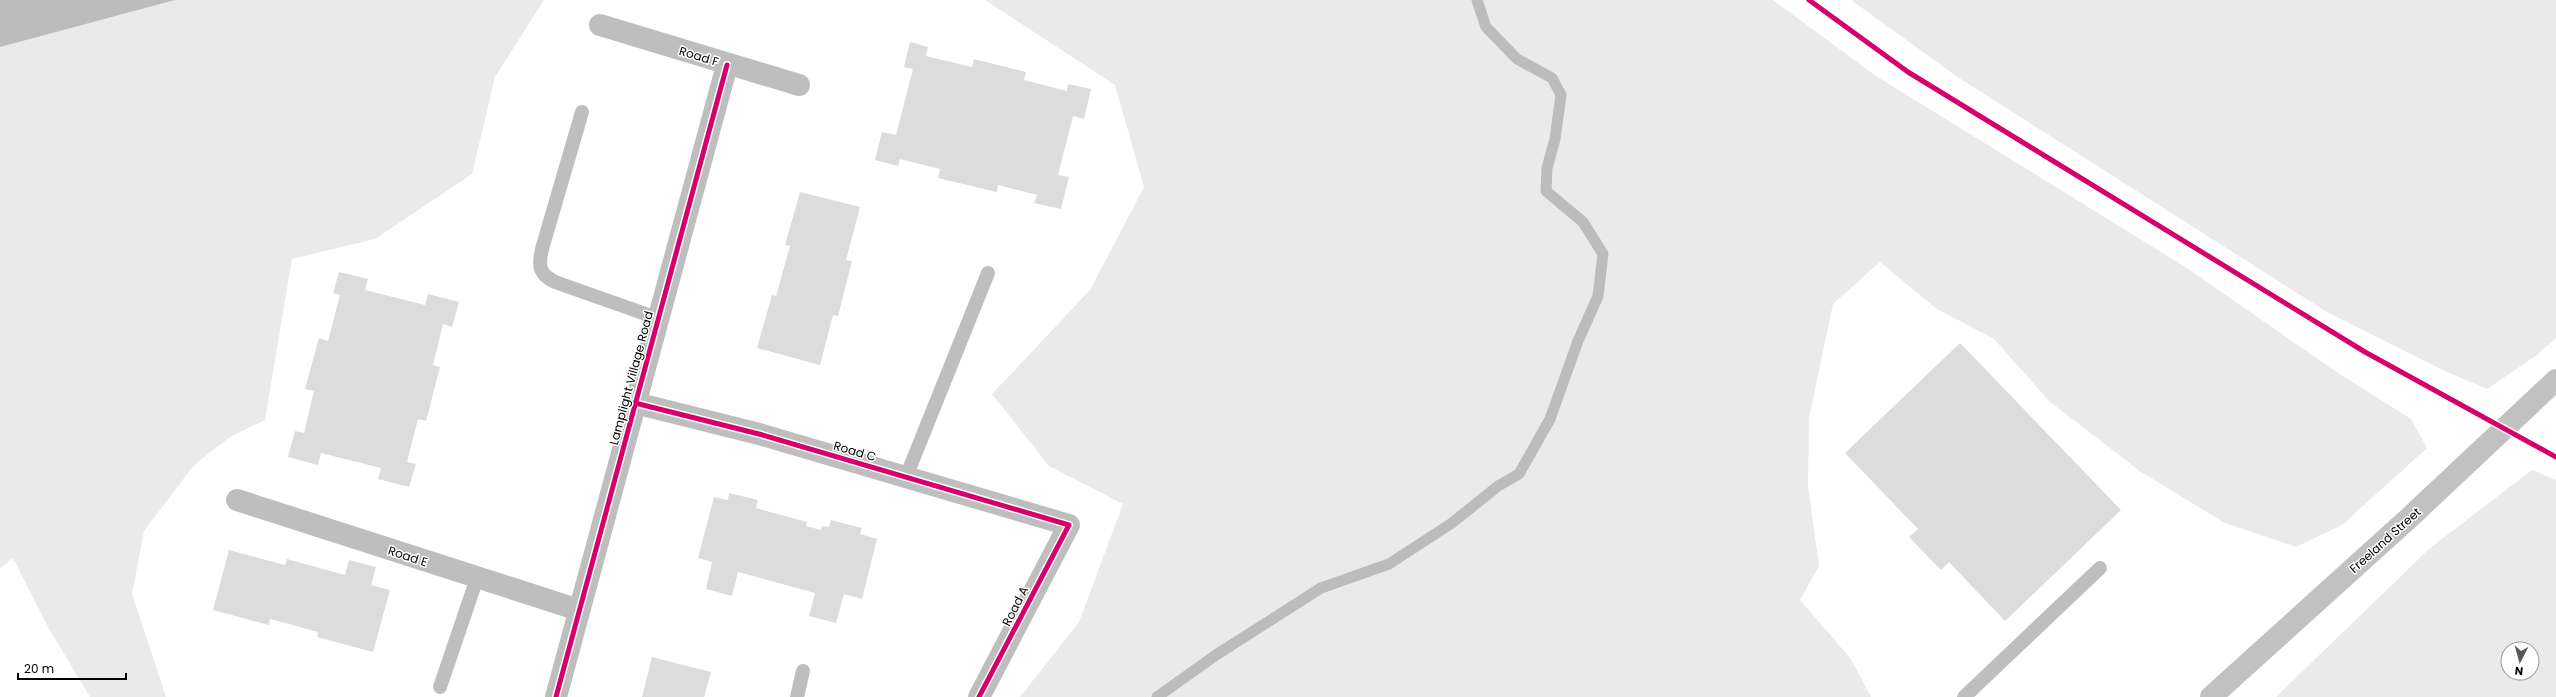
<svg xmlns="http://www.w3.org/2000/svg" width="2556" height="697" font-family="Poppins,sans-serif">
  <rect width="100%" height="100%" fill="#fff"/>
  <g fill="#eaeaea" fill-rule="evenodd">
    <polygon points="0,0 544,0 495,77 472,174 375,239 292,259 265,420 230,437 194,465 144,531 132,594 166,697 90,697 48,627 13,558 0,568"/>
    <polygon points="985,0 1773,0 1876,76 2187,268 2332,369 2411,419 2427,448 2342,525 2296,547 2225,523 2141,472 2049,401 1994,339 1937,309 1880,262 1833,304 1809,418 1808,486 1819,566 1800,600 1851,659 1871,697 1020,697 1079,622 1123,504 1049,466 992,394 1090,290 1144,187 1115,85"/>
    <polygon points="1851,0 2556,0 2556,338 2537,355 2487,389 2447,372 2327,312 1959,78"/>
    <path d="M 2532,470 L 2556,480 L 2556,697 L 2276,697 L 2430,548 ZM 2508,649 L 2532,649 L 2532,673 L 2508,673 Z"/>
  </g>
  <polygon fill="#bcbcbc" points="0,0 175,0 0,47"/>
  <g fill="none" stroke-linecap="round" stroke-linejoin="round">
    <polyline stroke="#bcbcbc" stroke-width="11" points="1157,697 1216,655 1321,588 1389,564 1452,523 1498,486 1519,474 1550,419 1578,341 1598,296 1603,254 1583,222 1546,191 1547,168 1555,139 1561,95 1552,78 1517,59 1486,27 1477,0"/>
  </g>
  <g fill="#dcdcdc">
    <polygon points="910,42 928,47 926,56 972,67 974,59 1026,72 1024,80 1067,91 1068,84 1091,89 1084,119 1073,116 1058,175 1069,177 1061,209 1034,203 1037,195 998,185 997,192 938,178 940,169 900,159 898,166 875,160 882,132 896,135 913,69 904,67"/>
    <polygon points="800,192 860,207 846,260 852,261 838,316 833,315 820,365 757,348 772,295 776,296 790,246 785,245"/>
    <polygon points="339,272 368,279 365,290 425,305 428,294 459,302 452,327 443,324 433,365 440,367 426,421 418,419 407,462 416,464 409,487 378,479 381,468 321,453 318,465 288,457 295,431 304,433 314,391 305,389 319,338 328,341 340,295 333,293"/>
    <polygon points="1960,343 2121,510 2005,621 1949,562 1941,570 1909,537 1918,529 1845,453"/>
    <polygon points="729,493 758,500 756,508 807,522 806,526 821,530 822,526 829,527 831,520 862,528 860,534 877,539 862,599 844,594 836,623 809,616 815,593 738,572 732,596 706,589 712,562 698,558 714,497 728,500"/>
    <polygon points="229,550 285,565 287,559 345,575 349,560 376,567 371,585 390,590 373,652 317,637 318,632 270,619 269,625 213,610"/>
    <polygon points="652,657 711,672 704,697 642,697"/>
  </g>
  <g fill="none" stroke-linecap="round" stroke-linejoin="round">
    <g stroke="#bebebe" stroke-width="14">
      <path d="M 582,112 L 542,249 C 538,266 539,274 555,282 L 657,318"/>
      <polyline points="906,477 988,273"/>
      <polyline points="440,687 477,578"/>
      <polyline points="797,697 803,671"/>
      <polyline points="1964,697 2100,568"/>
    </g>
    <g stroke="#bebebe" stroke-width="22">
      <polyline points="600,25 799,85"/>
      <polyline points="635,403 759,434 1069,525 979,697"/>
      <polyline points="237,500 579,610"/>
      <polyline points="556,697 727,65"/>
    </g>
    <polyline stroke="#c1c1c1" stroke-width="22" points="2211,697 2409,518 2556,380"/>
    <defs>
      <g id="cycleway">
        <polyline points="1809,0 1908,72 2365,352 2556,457"/>
        <polyline points="635,403 759,434 1069,525 979,697"/>
        <polyline points="556,697 727,65"/>
      </g>
    </defs>
    <use href="#cycleway" stroke="#fff" stroke-width="8"/>
    <use href="#cycleway" stroke="#d6006c" stroke-width="5"/>
  </g>
  <g text-anchor="middle" dominant-baseline="central" stroke-width="3" stroke-linejoin="round" paint-order="stroke">
    <g font-size="12" fill="#000" stroke="#fff">
      <text transform="translate(699 56) rotate(17)">Road F</text>
      <text transform="translate(631 378) rotate(-75)">Lamplight Village Road</text>
      <text transform="translate(855 451) rotate(16)">Road C</text>
      <text transform="translate(2385 540) rotate(-42)">Freeland Street</text>
      <text transform="translate(408 556) rotate(18)">Road E</text>
      <text transform="translate(1015 606) rotate(-63)">Road A</text>
    </g>
  </g>
  <g transform="translate(2520 661) rotate(186)"><circle r="19" fill="#ffffff" stroke="#999999"/>
  <path d="M0-3L7 15L0 10L-7 15Z" fill="#595959"/>
  <text y="-6" font-size="11" font-weight="bold" text-anchor="middle" fill="#000000">N</text>
  </g>
  <path d="M18 673v6h108v-6" fill="none" stroke="#000000" stroke-width="2"/>
  <text x="24" y="673" font-size="12" fill="#000000" stroke="#ffffff" stroke-width="3" paint-order="stroke">20 m</text>
</svg>
